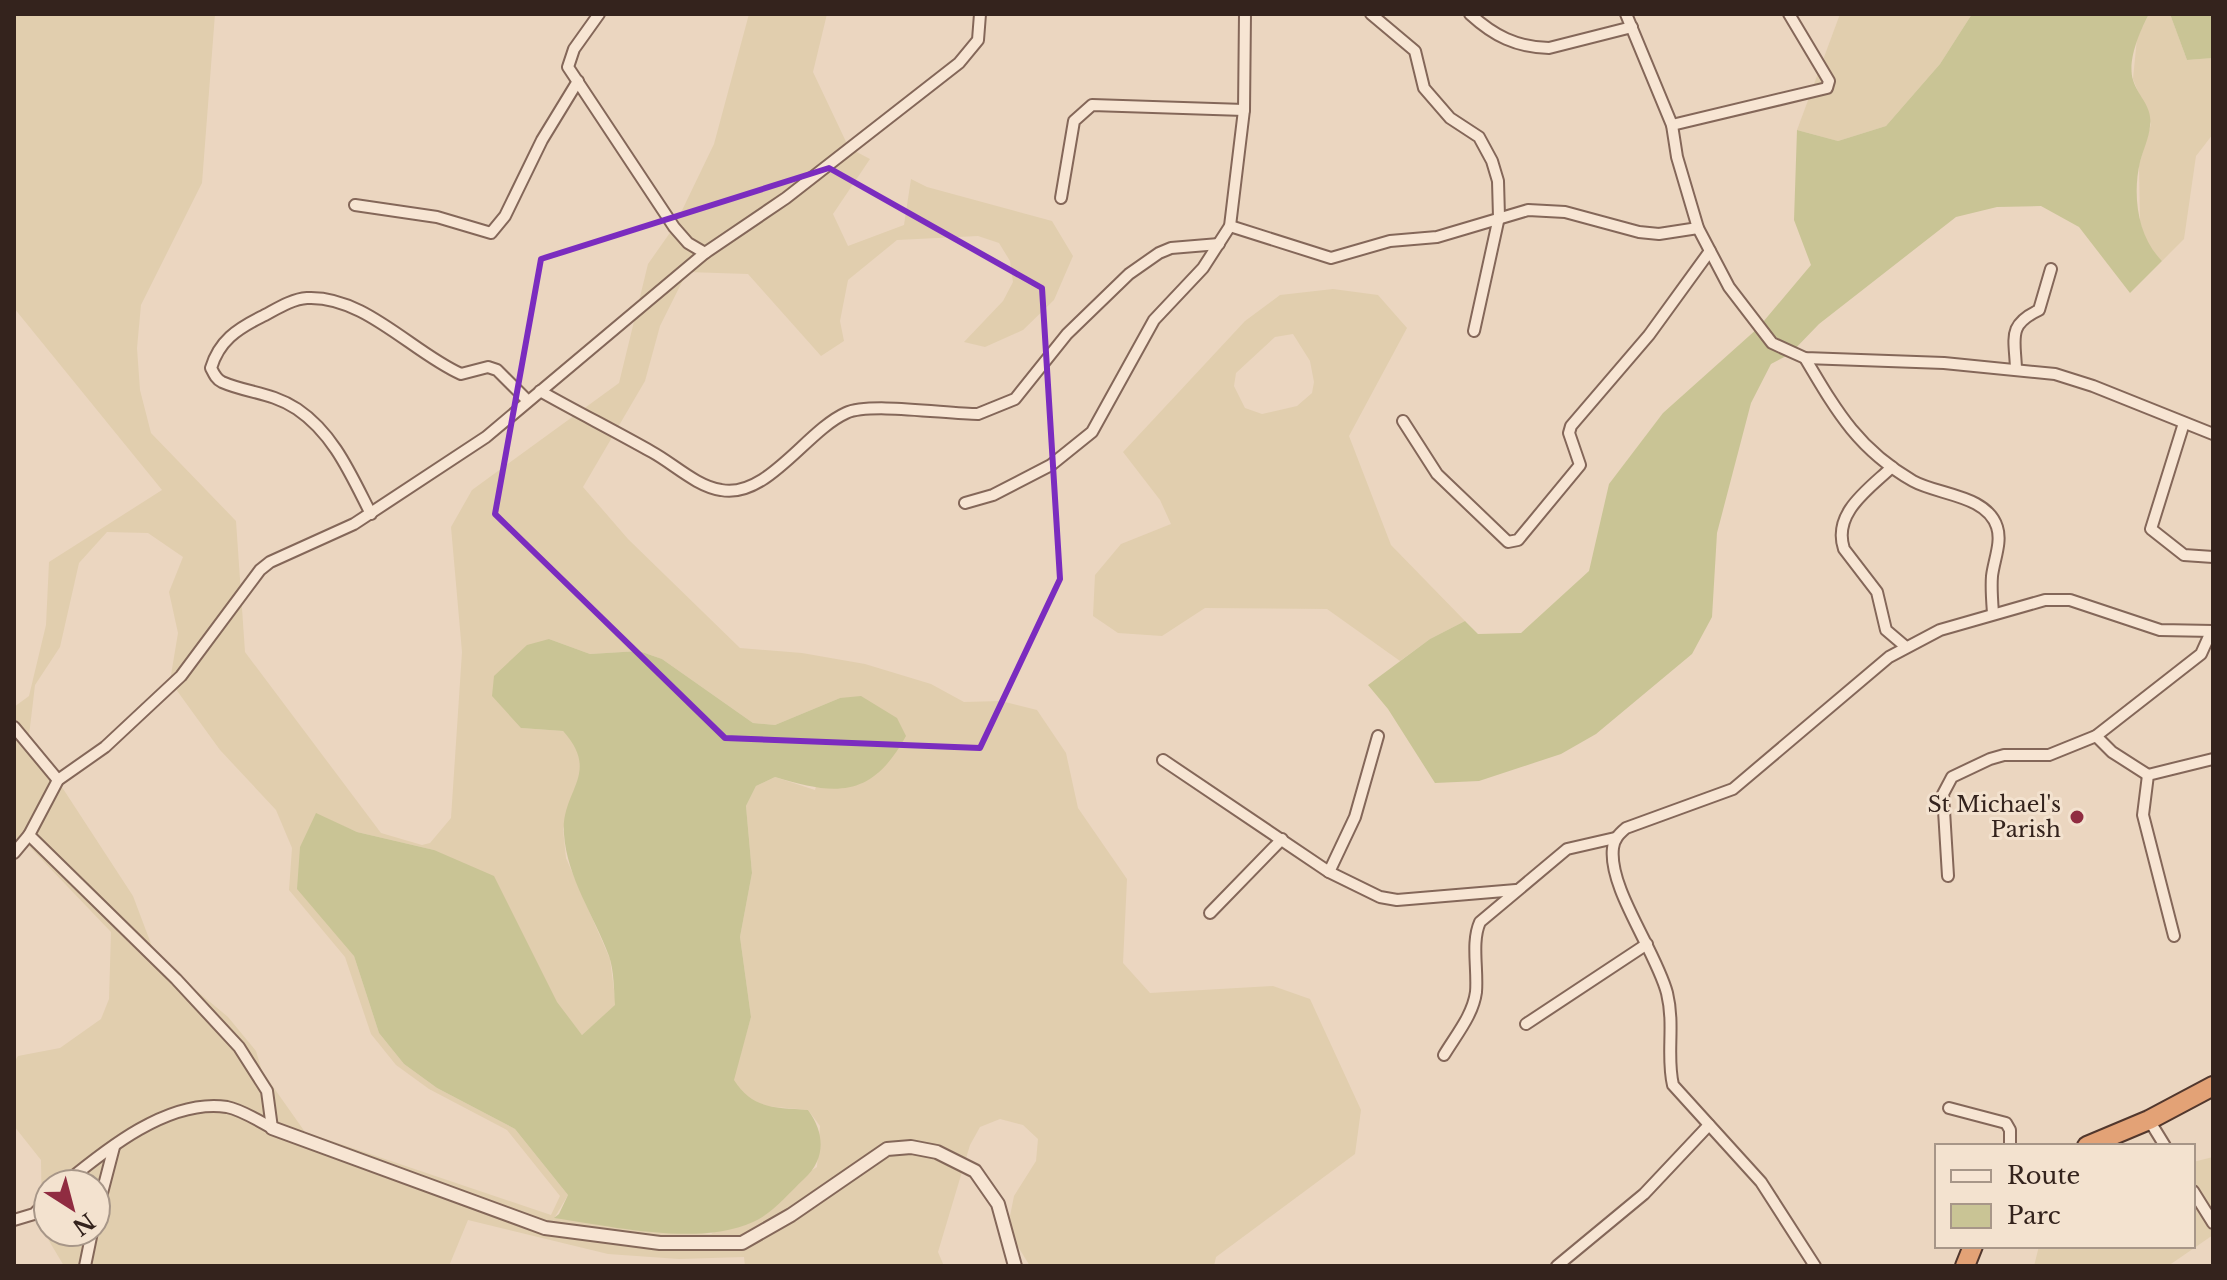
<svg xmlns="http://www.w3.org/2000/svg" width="2227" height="1280" font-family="'Libre Baskerville',serif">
  <rect width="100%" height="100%" fill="#ebd6c0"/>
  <g fill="#e1ceae" fill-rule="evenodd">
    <path d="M 14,14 L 215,14 L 202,183 L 141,305 L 137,348 L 140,390 L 151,433 L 236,521 L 245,652 L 381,833 L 422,845 L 430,843 L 451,818 L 462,652 L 451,527 L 472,490 L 619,383 L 648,264 L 674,227 L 714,144 L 749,14 L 827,14 L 813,72 L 849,148 L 870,159 L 833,214 L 848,246 L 904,225 L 911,179 L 927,187 L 1052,221 L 1073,256 L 1054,300 L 1023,330 L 985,347 L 964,342 L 1003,301 L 1013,282 L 1010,261 L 999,243 L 978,236 L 897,240 L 848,280 L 840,321 L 844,341 L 821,356 L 748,274 L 687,272 L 660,326 L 645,381 L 583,487 L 628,539 L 740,648 L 802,653 L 865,664 L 931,684 L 964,702 L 1001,701 L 1037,710 L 1066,753 L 1078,808 L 1127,879 L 1123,963 L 1150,993 L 1273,986 L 1310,999 L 1361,1110 L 1355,1154 L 1216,1257 L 1214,1266 L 1030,1266 L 1012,1237 L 1010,1216 L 1014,1196 L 1036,1161 L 1038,1139 L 1023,1125 L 1000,1119 L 980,1127 L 970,1145 L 938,1252 L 944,1266 L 745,1266 L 744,1257 L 679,1259 L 608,1254 L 468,1220 L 449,1266 L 64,1266 L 42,1229 L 41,1160 L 14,1126 L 14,1063 L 18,1056 L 60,1048 L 101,1019 L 109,999 L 111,932 L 24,841 L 14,838 L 14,707 L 29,696 L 46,625 L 49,562 L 162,490 L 14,308 ZM 107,532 L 148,533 L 183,557 L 169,592 L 178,633 L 170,681 L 220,750 L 276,810 L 292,848 L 289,890 L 345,957 L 371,1034 L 396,1065 L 429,1089 L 507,1130 L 560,1196 L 551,1215 L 305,1132 L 262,1071 L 256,1051 L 228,1017 L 156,957 L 133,896 L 58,781 L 28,744 L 35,685 L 60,647 L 79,563 ZM 549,639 L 590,654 L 639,651 L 662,659 L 753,723 L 775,725 L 840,698 L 815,790 L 775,777 L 756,786 L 746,806 L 752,873 L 740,937 L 751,1017 L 733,1080 L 744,1097 L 765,1106 L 808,1110 L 820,1126 L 817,1167 L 711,1234 L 555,1217 L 568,1195 L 515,1129 L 437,1088 L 404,1064 L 379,1033 L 354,956 L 316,814 L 357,832 L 434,850 L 582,1035 L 616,1005 L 610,959 L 566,858 L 563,829 L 582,768 L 577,747 L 563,731 L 521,728 ZM 48,1184 L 96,1184 L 96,1232 L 48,1232 Z"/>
    <polygon points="1840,14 1972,14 1940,64 1886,126 1838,141 1797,130"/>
    <polygon points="2149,14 2170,14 2187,60 2213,58 2213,134 2196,156 2184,239 2162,261 2147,246 2140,222 2139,165 2151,124 2133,79 2137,38"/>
    <path d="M 1333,289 L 1378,295 L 1407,328 L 1349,436 L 1391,545 L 1465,621 L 1430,639 L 1400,661 L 1327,609 L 1205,608 L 1162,636 L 1118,633 L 1093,616 L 1095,575 L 1121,544 L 1171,524 L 1160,500 L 1123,452 L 1245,321 L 1280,295 ZM 1293,334 L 1310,361 L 1314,382 L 1312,393 L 1297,406 L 1262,414 L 1245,408 L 1234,386 L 1236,373 L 1275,337 Z"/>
    <polygon points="2213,1157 2213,1235 2168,1266 2034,1266 2039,1246 2193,1246 2193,1162"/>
  </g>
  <g fill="#c9c495">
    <path d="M 1972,14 L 2149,14 C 2140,31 2127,60 2133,80 C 2138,97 2153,106 2150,126 C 2149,138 2143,150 2140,162 C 2132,196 2138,237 2162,261 L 2130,293 L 2079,227 L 2041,206 L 1997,207 L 1956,217 L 1819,324 L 1790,354 L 1771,364 L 1751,403 L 1717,533 L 1712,617 L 1692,654 L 1596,734 L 1561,754 L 1479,781 L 1435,783 L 1388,709 L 1368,685 L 1430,639 L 1465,621 L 1478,634 L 1521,633 L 1589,571 L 1609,484 L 1663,413 L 1758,328 L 1811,265 L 1794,220 L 1797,130 L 1838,141 L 1886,126 L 1940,64 Z"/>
    <polygon points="2170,14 2213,14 2213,58 2187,60"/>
    <path d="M 549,639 L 590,654 L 639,651 L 662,659 L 753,723 L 775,725 L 840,698 L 861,696 L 897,718 L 906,736 C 872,798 837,796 775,777 L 756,786 L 746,806 L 752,873 L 740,937 L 751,1017 L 734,1080 C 753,1110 775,1107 808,1110 C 825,1133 826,1159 804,1179 C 788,1194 772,1214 753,1222 C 699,1247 611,1226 554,1218 L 559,1214 L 568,1195 L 515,1129 L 437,1088 L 404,1064 L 379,1033 L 354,956 L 297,889 L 300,847 L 316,813 L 357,832 L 434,850 L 494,876 L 557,1002 L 582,1035 L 615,1005 C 614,990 614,970 609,956 C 594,915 567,878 564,834 C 560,791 602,774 563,731 L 521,728 L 492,696 L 494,676 L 527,645 Z"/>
  </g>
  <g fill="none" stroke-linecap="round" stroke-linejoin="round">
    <defs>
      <g id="minor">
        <polyline points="599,14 574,49 568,67 674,227 688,243 705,253"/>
        <polyline points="1371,14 1415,51 1424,88 1450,118 1479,137 1492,161 1498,181 1499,217 1474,331"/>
        <path d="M 1470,14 C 1494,36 1516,47 1549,48 L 1632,27"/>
        <polyline points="1626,14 1672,125 1677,157 1698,228 1729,287 1772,343 1805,358 1944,363 2055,374 2093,386 2213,434"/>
        <polyline points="1672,125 1827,88 1829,81 1789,14"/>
        <polyline points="1061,198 1074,121 1092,105 1244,110"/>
        <polyline points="355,205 437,217 491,233 505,216 542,140 578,81"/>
        <polyline points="1230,226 1331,258 1390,241 1437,237 1528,210 1565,212 1639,232 1659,234 1698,228"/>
        <path d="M 1805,358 C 1837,412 1858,449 1913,481 C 1938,495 1987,495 1997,527 C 2002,542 1994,560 1992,576 C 1991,588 1992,600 1993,613"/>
        <path d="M 2016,369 C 2015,338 2007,325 2039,310 L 2051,269"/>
        <path d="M 540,391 C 577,412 615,431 652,452 C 674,464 696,486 721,490 C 767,499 806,431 846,413 C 870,402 947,414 978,414 L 1015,399 L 1067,334 L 1129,274 L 1159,253 L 1171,248 L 1219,244"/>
        <polyline points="1403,421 1437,474 1508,542 1518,540 1580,465 1569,433 1571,426 1649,335 1710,251"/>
        <polyline points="2184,423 2151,529 2184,555 2213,557"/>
        <path d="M 1892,467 C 1869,489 1832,513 1844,549 L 1877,592 L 1886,630 L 1906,647"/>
        <polyline points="965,503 993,495 1051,465 1092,432 1154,320 1203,268 1230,226 1244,110 1245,14"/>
        <path d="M 371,514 C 351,475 334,434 297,409 C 271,392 247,393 222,382 C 216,379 214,374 211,368 C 219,341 237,329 261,317 C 275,310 291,299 307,298 C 364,295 413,353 461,374 L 488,367 L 497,370 L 528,401"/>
        <polyline points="14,727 58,780"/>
        <polyline points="2096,736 2112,752 2148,775"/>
        <polyline points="1163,760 1329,872 1380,897 1397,900 1516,890"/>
        <polyline points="14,853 29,835"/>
        <polyline points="1329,872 1355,817 1378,736"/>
        <polyline points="1948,876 1943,794 1952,777 1990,759 2004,755 2049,755 2096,736 2201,654 2210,634"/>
        <polyline points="1210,913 1282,839"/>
        <polyline points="2174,936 2143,815 2148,775 2213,759"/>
        <polyline points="1526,1024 1647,944"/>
        <path d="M 1444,1055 C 1456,1035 1473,1015 1476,992 C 1478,969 1471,942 1480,922 L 1567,849 L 1615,838"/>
        <polyline points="1949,1108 2006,1123 2010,1130 2010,1146"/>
        <polyline points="2149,1120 2165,1146"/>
        <polyline points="272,1128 267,1091 239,1047 176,979 29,835 58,780 105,747 181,676 260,570 270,562 354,524 486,437 705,253 786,198 959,63 978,40 980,14"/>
        <path d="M 64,1184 C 105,1150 169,1098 227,1107 C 242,1110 259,1121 272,1128"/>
        <polyline points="2193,1191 2213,1223"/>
        <polyline points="96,1216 114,1147"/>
        <polyline points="14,1220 34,1214 48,1200"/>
        <polyline points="85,1266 92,1232"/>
        <polyline points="1557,1266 1644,1194 1709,1125"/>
        <path d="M 1815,1266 L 1761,1182 L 1673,1085 C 1666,1056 1675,1026 1667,993 C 1656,951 1608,888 1613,848 C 1614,839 1619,834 1626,828 L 1733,789 L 1889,657 L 1940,630 L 2045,600 L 2070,600 L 2160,630 L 2213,631"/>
      </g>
      <polyline id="tertiary" points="272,1128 545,1228 660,1243 742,1243 791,1215 887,1149 911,1147 937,1152 975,1171 998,1204 1015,1266"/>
      <g id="trunk">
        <polyline points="2087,1146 2149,1120 2213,1086"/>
        <polyline points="1965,1266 1973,1246"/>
      </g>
    </defs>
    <use href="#minor" stroke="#846759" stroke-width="14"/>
    <use href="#tertiary" stroke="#846759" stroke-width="16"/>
    <use href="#trunk" stroke="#51372d" stroke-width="22"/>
    <use href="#minor" stroke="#f7e5d3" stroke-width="10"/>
    <use href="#tertiary" stroke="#f7e5d3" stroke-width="12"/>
    <use href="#trunk" stroke="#e3a276" stroke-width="18"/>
  </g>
  <path fill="none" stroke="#7b2cbf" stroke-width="6" stroke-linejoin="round" d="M 829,168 L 1042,288 L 1060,579 L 980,748 L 725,738 L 495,514 L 541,259 Z"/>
  <circle fill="#902c41" stroke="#f3e2cf" stroke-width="3" cx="2077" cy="817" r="8"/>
  <g text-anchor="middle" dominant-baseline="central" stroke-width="6" stroke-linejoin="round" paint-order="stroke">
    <g font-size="22" fill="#34231d" stroke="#f3e2cf" text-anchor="end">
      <text x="2061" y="804">St Michael's<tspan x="2061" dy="25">Parish</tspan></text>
    </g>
  </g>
  <rect width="2227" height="1280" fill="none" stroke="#34231d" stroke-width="32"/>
  <rect x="1935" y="1144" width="260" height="104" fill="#f3e2cf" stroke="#a79688" stroke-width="2"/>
  <rect x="1951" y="1170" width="40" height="12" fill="#f7e5d3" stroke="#a79688" stroke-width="2"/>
  <text x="2007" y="1184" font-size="24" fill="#34231d">Route</text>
  <rect x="1951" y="1204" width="40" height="24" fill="#c9c495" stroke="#a79688" stroke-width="2"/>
  <text x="2007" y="1224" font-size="24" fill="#34231d">Parc</text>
  <g transform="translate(72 1208) rotate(144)"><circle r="38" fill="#f3e2cf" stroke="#a79688" stroke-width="2"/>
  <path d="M0-6L14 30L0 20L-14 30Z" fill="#902c41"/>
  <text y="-12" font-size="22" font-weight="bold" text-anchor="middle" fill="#34231d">N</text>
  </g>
</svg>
